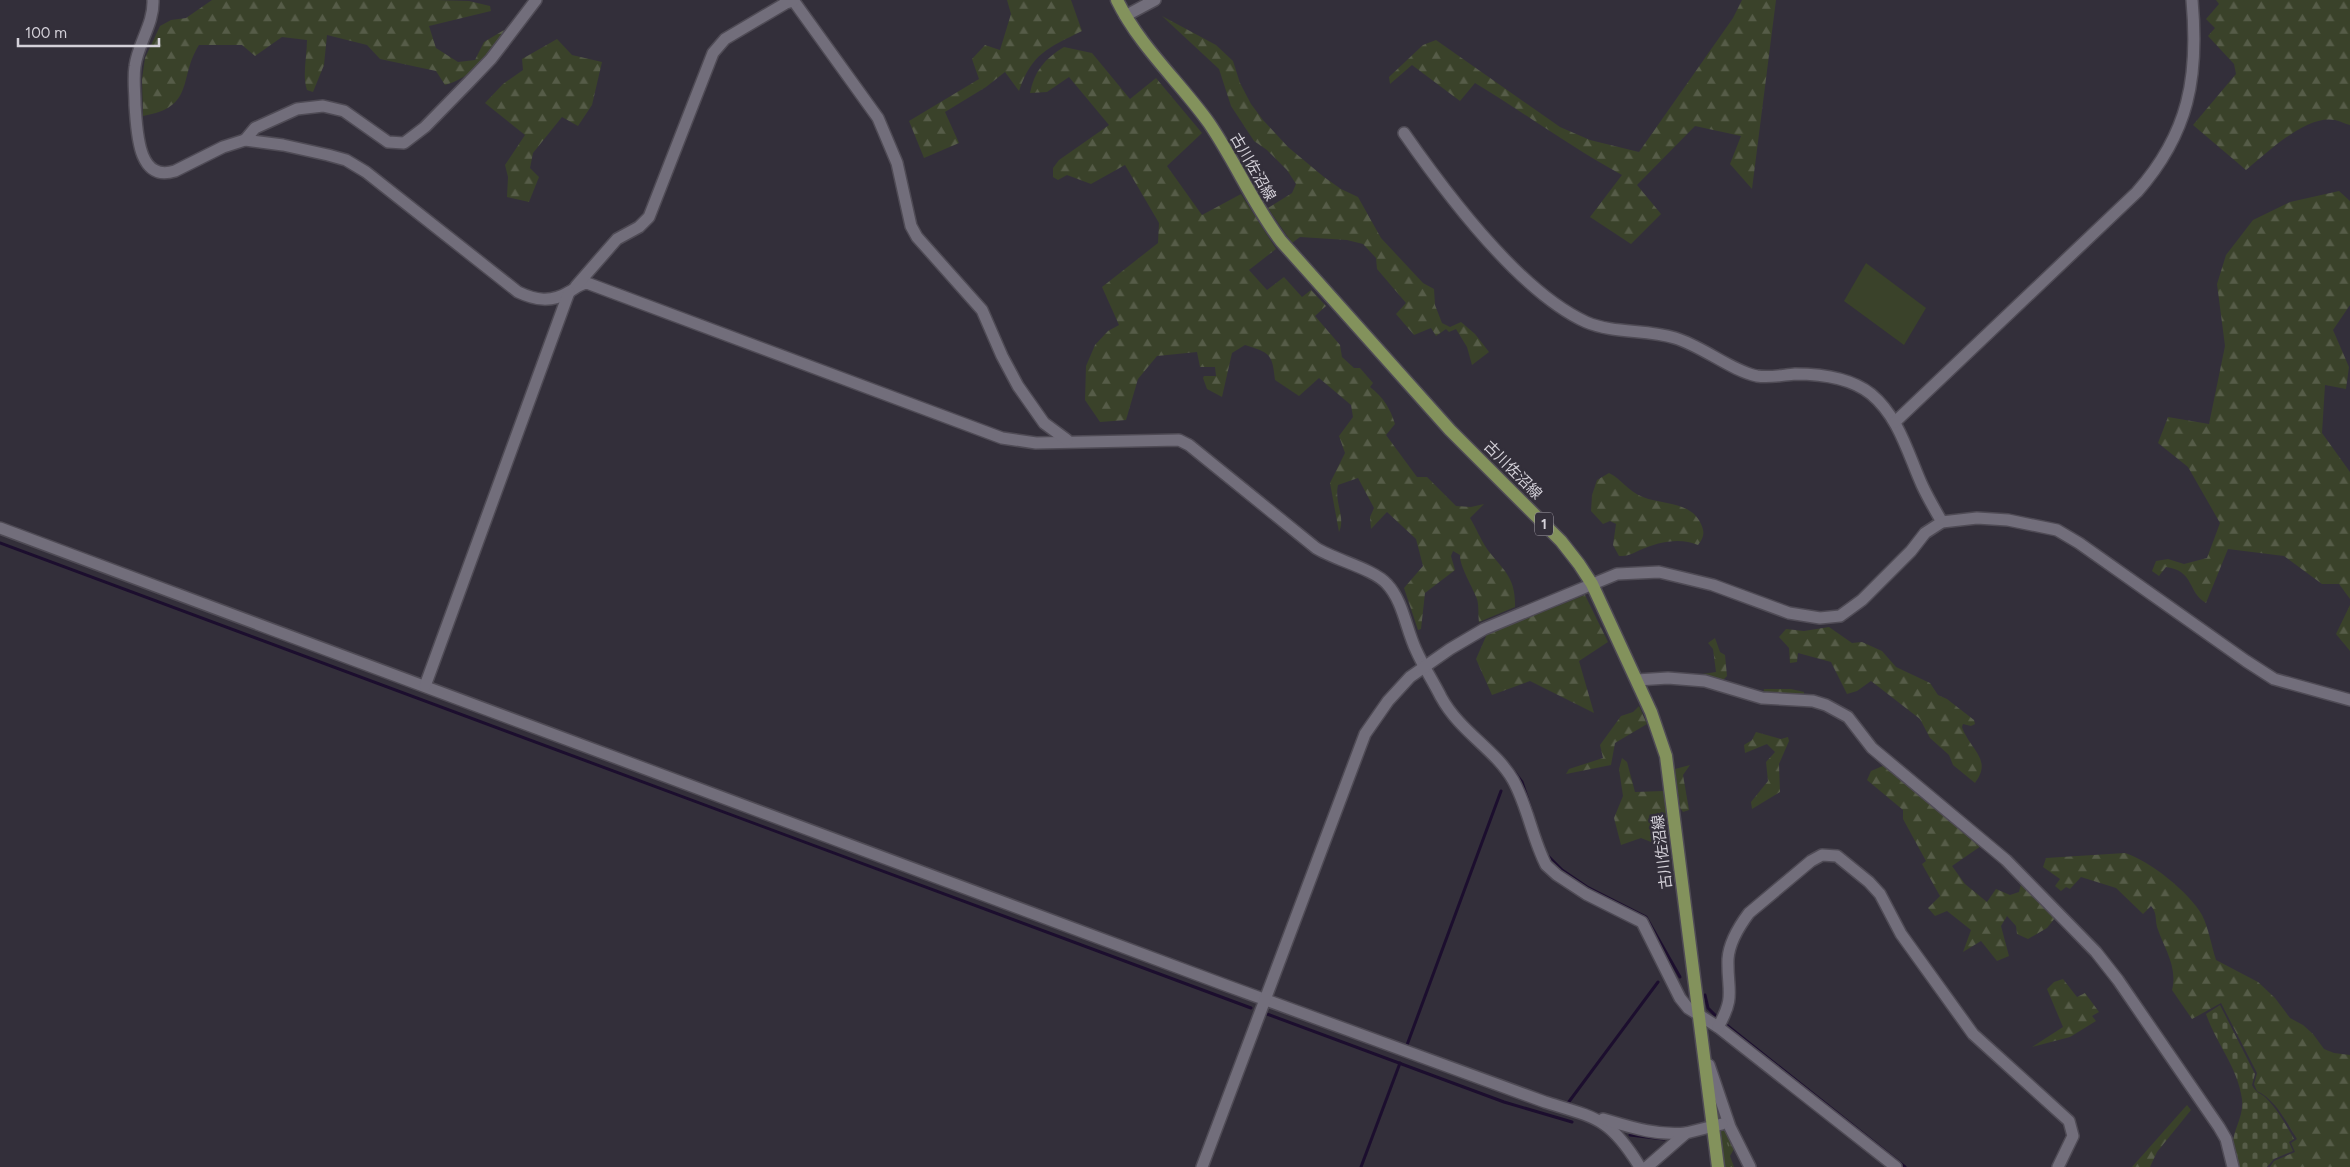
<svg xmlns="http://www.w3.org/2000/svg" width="2350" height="1167" font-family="Figtree,'Noto Sans JP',sans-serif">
  <defs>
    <pattern id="grass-tufts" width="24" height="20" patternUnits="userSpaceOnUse" patternTransform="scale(1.25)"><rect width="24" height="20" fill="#3a422a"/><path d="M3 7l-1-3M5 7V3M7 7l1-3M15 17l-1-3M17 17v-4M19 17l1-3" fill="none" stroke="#565c48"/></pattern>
    <pattern id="forest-firs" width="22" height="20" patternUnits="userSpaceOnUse" patternTransform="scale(1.25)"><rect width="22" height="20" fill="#3a422a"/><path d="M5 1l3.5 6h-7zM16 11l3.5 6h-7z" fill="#565c48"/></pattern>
    <pattern id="cemetery-stones" width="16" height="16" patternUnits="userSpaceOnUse" patternTransform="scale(1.25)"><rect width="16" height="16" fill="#3a422a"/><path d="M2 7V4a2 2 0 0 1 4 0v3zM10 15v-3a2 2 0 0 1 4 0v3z" fill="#565c48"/></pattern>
  </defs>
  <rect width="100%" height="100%" fill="#332f3a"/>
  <polygon fill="url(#grass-tufts)" points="1727,1128 1743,1164 1734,1149 1730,1156 1734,1167 1725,1167 1720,1131 1721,1129"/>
  <g fill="url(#forest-firs)">
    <path d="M 212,0 L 438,0 L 469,1 L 490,6 L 491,11 L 429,26 L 436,48 L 458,62 L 475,60 L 484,42 L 504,30 C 495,55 470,78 445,85 L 436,71 L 380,59 L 367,45 L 327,35 L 324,65 L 313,92 L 307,90 C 302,76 307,56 307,40 L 282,37 L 255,56 L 242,45 L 199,45 C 178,78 196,107 143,116 L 142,79 L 145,58 L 160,26 L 171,20 L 186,18 Z"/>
    <path d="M 1007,0 L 1071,0 L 1082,31 C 1048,48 1032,53 1019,91 L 1005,72 L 986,87 L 945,112 L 959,143 L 924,158 L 909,121 L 979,79 L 972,59 L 985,45 L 1000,50 L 1011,14 Z"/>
    <path d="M 1742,0 L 1776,0 L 1752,189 L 1730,164 L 1741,136 L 1695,126 L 1637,185 L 1661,214 L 1631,244 L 1590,217 L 1622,175 C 1570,147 1525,113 1475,83 L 1460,101 L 1412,65 L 1390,84 L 1389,77 L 1423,45 L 1436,40 L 1560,127 L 1590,140 L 1639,152 L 1733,18 Z"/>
    <path d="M 2216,0 L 2350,0 L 2350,125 C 2345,124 2340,121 2335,120 C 2306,114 2267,153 2246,170 L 2193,125 L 2236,74 L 2234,64 L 2208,36 L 2215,28 L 2206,19 L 2219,4 Z"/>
    <polygon points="1162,16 1216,45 1233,61 1240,83 1251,104 1263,120 1288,147 1324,177 1341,189 1358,197 1381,238 1423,283 1434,289 1435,305 1442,323 1450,327 1461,322 1475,334 1489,352 1472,365 1467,347 1456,329 1449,332 1446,329 1436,336 1431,328 1414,335 1396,314 1406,303 1377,269 1376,258 1363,244 1347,240 1300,237 1292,243 1268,208 1292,193 1296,184 1287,170 1267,150 1254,141 1231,106 1219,69"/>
    <polygon points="557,39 572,55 602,62 592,105 578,126 562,117 533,153 530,168 539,177 529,202 507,197 508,177 505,165 525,135 485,103 503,84 523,70 522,59"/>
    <path d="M 1064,47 L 1092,53 L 1130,99 L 1156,78 L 1202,133 L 1167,166 L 1202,215 L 1241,194 L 1276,249 L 1249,270 L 1267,290 L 1284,277 L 1302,297 L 1311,290 L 1326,306 L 1315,316 L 1340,345 L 1342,357 L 1354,368 L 1360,368 L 1373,383 L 1370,387 C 1384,398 1390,408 1395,424 L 1386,435 L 1417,477 L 1427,477 L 1456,506 L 1471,507 L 1484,504 L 1470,518 C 1476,528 1481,540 1487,549 C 1503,570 1516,577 1515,607 L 1479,622 C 1478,615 1479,605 1477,599 C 1473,588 1459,565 1460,555 L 1453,551 L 1451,556 L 1455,570 L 1425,593 L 1421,629 L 1418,630 L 1404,588 L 1423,566 L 1416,539 L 1387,512 L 1371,529 L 1370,517 L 1374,508 L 1358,478 L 1338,485 C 1334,503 1346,517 1339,532 L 1330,483 L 1345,453 L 1339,436 L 1353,417 L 1351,405 L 1319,378 L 1299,396 L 1275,380 C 1272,353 1270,353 1245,345 L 1232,353 L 1222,397 L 1207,389 L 1203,378 L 1204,376 L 1216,376 L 1215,367 L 1200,367 L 1197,352 L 1157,356 L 1138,379 L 1126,420 L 1100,422 L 1085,400 L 1086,366 L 1095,345 L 1108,331 L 1119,325 L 1102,287 L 1158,243 L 1159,223 L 1125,165 L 1091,184 L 1067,175 L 1058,180 L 1053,177 L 1053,168 L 1059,160 L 1109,125 L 1069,77 L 1047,92 L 1030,93 C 1034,72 1045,58 1064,47 Z"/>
    <path d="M 2339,191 L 2350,201 L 2350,305 L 2333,330 L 2349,367 L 2346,389 L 2325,385 L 2322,433 L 2350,472 L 2350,599 L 2339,584 L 2322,584 L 2284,556 L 2228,549 L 2206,603 C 2187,592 2195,571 2166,567 L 2159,576 L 2152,571 L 2156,561 L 2168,559 L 2184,564 L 2207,558 L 2220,523 L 2188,467 L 2158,443 L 2168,417 L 2209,424 L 2225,346 L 2217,284 L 2226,255 L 2253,220 L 2290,202 Z"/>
    <path d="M 1609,473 C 1622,479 1627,491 1643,497 C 1662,505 1691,501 1701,524 C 1705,533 1704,537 1698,545 C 1680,537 1658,542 1640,550 C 1631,554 1629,556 1619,556 L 1613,545 L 1616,524 L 1610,521 L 1603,524 L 1591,511 L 1592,495 L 1597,480 Z"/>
    <polygon points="1585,595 1608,642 1579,661 1594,713 1530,681 1492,695 1476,659 1487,634"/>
    <polygon points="2350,605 2350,651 2336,634"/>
    <path d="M 1829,627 L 1852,643 L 1862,642 L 1882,651 L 1896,667 L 1930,683 L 1938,695 L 1947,699 L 1974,720 L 1975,724 L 1971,726 L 1963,724 L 1962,727 C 1970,750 1993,759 1975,783 L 1953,765 L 1949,755 L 1930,738 L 1920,719 L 1871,681 L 1857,691 L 1847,694 L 1831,662 L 1798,653 L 1797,662 L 1790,663 L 1789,648 L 1779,637 L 1786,629 L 1804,631 Z"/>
    <polygon points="1715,638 1720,652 1725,655 1727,676 1721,682 1695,675 1716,672 1713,649 1708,643"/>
    <polygon points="1764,689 1791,689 1804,692 1804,696 1763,694"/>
    <polygon points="1639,706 1647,724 1615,743 1611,765 1566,774 1569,769 1603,758 1600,745 1621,716 1633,712"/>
    <polygon points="1756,732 1781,739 1788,737 1789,741 1779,764 1780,792 1752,809 1751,802 1768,781 1766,762 1775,752 1767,744 1745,753 1744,745 1752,740"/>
    <polygon points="1622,758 1627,762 1635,792 1663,791 1668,816 1651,842 1641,838 1621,845 1614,818 1623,796 1619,769"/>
    <polygon points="1690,765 1683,775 1689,810 1683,812 1680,808 1675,769"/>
    <polygon points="1885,765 1981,846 1952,866 1965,884 1987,902 1996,889 2010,895 2019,892 2021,884 2055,918 2047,928 2028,939 2017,934 2016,926 2007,916 2001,926 2009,956 1997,961 1981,941 1963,952 1971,930 1947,911 1935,916 1928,908 1940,896 1922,864 1926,861 1903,819 1903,810 1867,780 1871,771"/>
    <path d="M 2125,853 C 2150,861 2189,892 2202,915 C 2209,929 2211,945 2216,960 L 2258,982 L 2275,998 L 2290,1018 L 2303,1025 L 2313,1034 L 2324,1049 L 2334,1053 L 2350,1055 L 2350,1167 L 2270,1167 L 2274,1161 L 2295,1152 L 2291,1143 L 2297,1139 C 2286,1122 2276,1100 2257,1091 L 2254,1084 L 2257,1073 L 2221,1003 L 2192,1019 L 2172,990 C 2178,967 2164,948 2157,927 C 2155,918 2157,913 2151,906 L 2143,914 L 2116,888 L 2081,877 L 2070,889 L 2066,887 L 2061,891 L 2055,886 L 2060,879 L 2043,867 L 2046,858 Z"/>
    <polygon points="2063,979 2077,997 2085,993 2099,1012 2092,1016 2096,1021 2070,1037 2032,1047 2063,1027 2047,989 2054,982"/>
    <polygon points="2187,1105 2191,1110 2157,1152 2150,1167 2132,1167"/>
  </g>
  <path fill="url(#cemetery-stones)" d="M 2220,1005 L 2255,1074 L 2252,1085 C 2256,1093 2261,1093 2266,1098 C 2278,1110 2286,1125 2294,1139 L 2289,1142 L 2293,1151 L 2274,1159 L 2267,1167 L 2240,1167 C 2238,1160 2234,1152 2233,1144 C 2233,1129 2244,1117 2242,1099 C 2238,1068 2216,1043 2206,1014 Z"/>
  <polygon fill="#3a422a" points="1866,263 1926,308 1904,345 1844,301"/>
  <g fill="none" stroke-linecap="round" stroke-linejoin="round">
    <g stroke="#1c0e2e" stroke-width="3">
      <polyline points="0,543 1251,1008"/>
      <polyline points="1509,765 1522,782 1532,812"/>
      <polyline points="1548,856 1562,870 1587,887 1646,917 1680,977"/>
      <polyline points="1705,995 1708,1008 1719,1019"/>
      <polyline points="1267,1014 1504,1102 1572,1122"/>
      <polyline points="1724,1023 1905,1167"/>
      <polyline points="1407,1045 1501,791"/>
      <polyline points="1568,1103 1658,982"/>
      <polyline points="1630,1135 1664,1139"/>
      <polyline points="1361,1167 1400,1063"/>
    </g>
    <defs>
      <g id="minor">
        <path d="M 153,0 C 154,24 138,43 135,66 C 133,79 135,92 135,105 C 137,130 137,183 175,171 L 223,147 L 245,140 L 283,145 L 328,155 L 346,160 L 366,172 L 518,292 C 535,300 551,303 569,292 C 576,288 579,284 587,283 L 1002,438 L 1036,443 L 1179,440 L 1189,445 L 1316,548 C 1335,560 1374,569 1387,584 C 1403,601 1406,629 1416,650 C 1423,666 1433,681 1441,697 C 1460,732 1495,749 1513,780 C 1528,807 1532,838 1546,865 L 1557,875 L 1586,894 L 1642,922 L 1680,998 L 1688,1008 L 1718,1027 L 1896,1167"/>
        <polyline points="793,0 878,118 897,163 911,226 917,237 982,310 1002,356 1018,386 1044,423 1067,440"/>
        <polyline points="1125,16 1155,0"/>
        <path d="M 1404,133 C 1445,192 1520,292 1586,322 C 1614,334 1646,329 1675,338 C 1702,346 1732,371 1757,376 C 1770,378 1783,375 1795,374 C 1820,374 1851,378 1871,394 C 1899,417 1908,454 1922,485 C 1928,498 1935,510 1942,522"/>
        <polyline points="245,140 255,128 297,109 323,106 344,111 388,142 404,143 425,127 469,82 491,59 536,0"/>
        <polyline points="576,286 617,239 639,227 649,217 713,53 725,39 786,3 793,1"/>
        <path d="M 1895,422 L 2137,192 C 2189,133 2199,77 2192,0"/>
        <path d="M 0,528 L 1225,985 L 1545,1102 C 1597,1118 1610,1118 1640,1167"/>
        <polyline points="1637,680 1668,678 1705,681 1762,698 1813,701 1826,705 1848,717 1872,748 2006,860 2096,952 2118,980 2219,1127 2226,1139 2233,1167"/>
        <polyline points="425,686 569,292"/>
        <path d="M 1718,1027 C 1736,996 1727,991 1728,959 C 1729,943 1740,925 1749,913 L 1811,861 L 1822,855 L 1837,856 L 1869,882 L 1880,894 L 1901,934 L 1973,1034 L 2069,1121 L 2073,1136 L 2058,1167"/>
        <polyline points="1709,1065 1730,1127 1750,1167"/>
        <path d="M 1603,1119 C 1630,1127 1657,1136 1686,1133"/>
        <polyline points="1202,1167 1365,734 1388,701 1410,677 1450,649 1484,629 1617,574 1659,572 1713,585 1789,613 1820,618 1840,616 1862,600 1911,551 1925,533 1942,522 1977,518 2008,520 2057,530 2079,543 2246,661 2274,679 2350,700"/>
        <polyline points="1647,1167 1686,1133 1722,1124"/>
      </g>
      <path id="major" d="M 1117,0 C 1140,47 1179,81 1209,123 C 1235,161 1253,204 1281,241 L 1450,430 L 1561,541 L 1579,564 L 1592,584 L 1651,712 L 1666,756 L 1718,1167"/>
    </defs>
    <use href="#minor" stroke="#4f4b55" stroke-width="14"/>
    <use href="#major" stroke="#4f4b55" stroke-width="15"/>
    <use href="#minor" stroke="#726e7b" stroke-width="11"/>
    <use href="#major" stroke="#83925c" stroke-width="12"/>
  </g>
  <g text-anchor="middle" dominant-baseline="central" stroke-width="5" stroke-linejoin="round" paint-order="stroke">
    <rect fill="#332f3a" stroke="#a4a0a9" stroke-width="1" x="1535" y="512.5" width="18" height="23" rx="4"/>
    <g font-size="14" font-weight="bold" fill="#d4d1d9">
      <text x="1544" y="524">1</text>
    </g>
    <g font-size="15" fill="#d4d1d9" stroke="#332f3a">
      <text transform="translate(1253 167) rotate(60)">古川佐沼線</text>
      <text transform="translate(1513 470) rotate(45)">古川佐沼線</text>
      <text transform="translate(1662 852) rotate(-97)">古川佐沼線</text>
    </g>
  </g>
  <path d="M18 38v8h141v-8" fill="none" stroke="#d4d1d9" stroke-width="2.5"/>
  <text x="25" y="38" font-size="15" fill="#d4d1d9" stroke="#332f3a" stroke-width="4" paint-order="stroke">100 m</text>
</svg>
